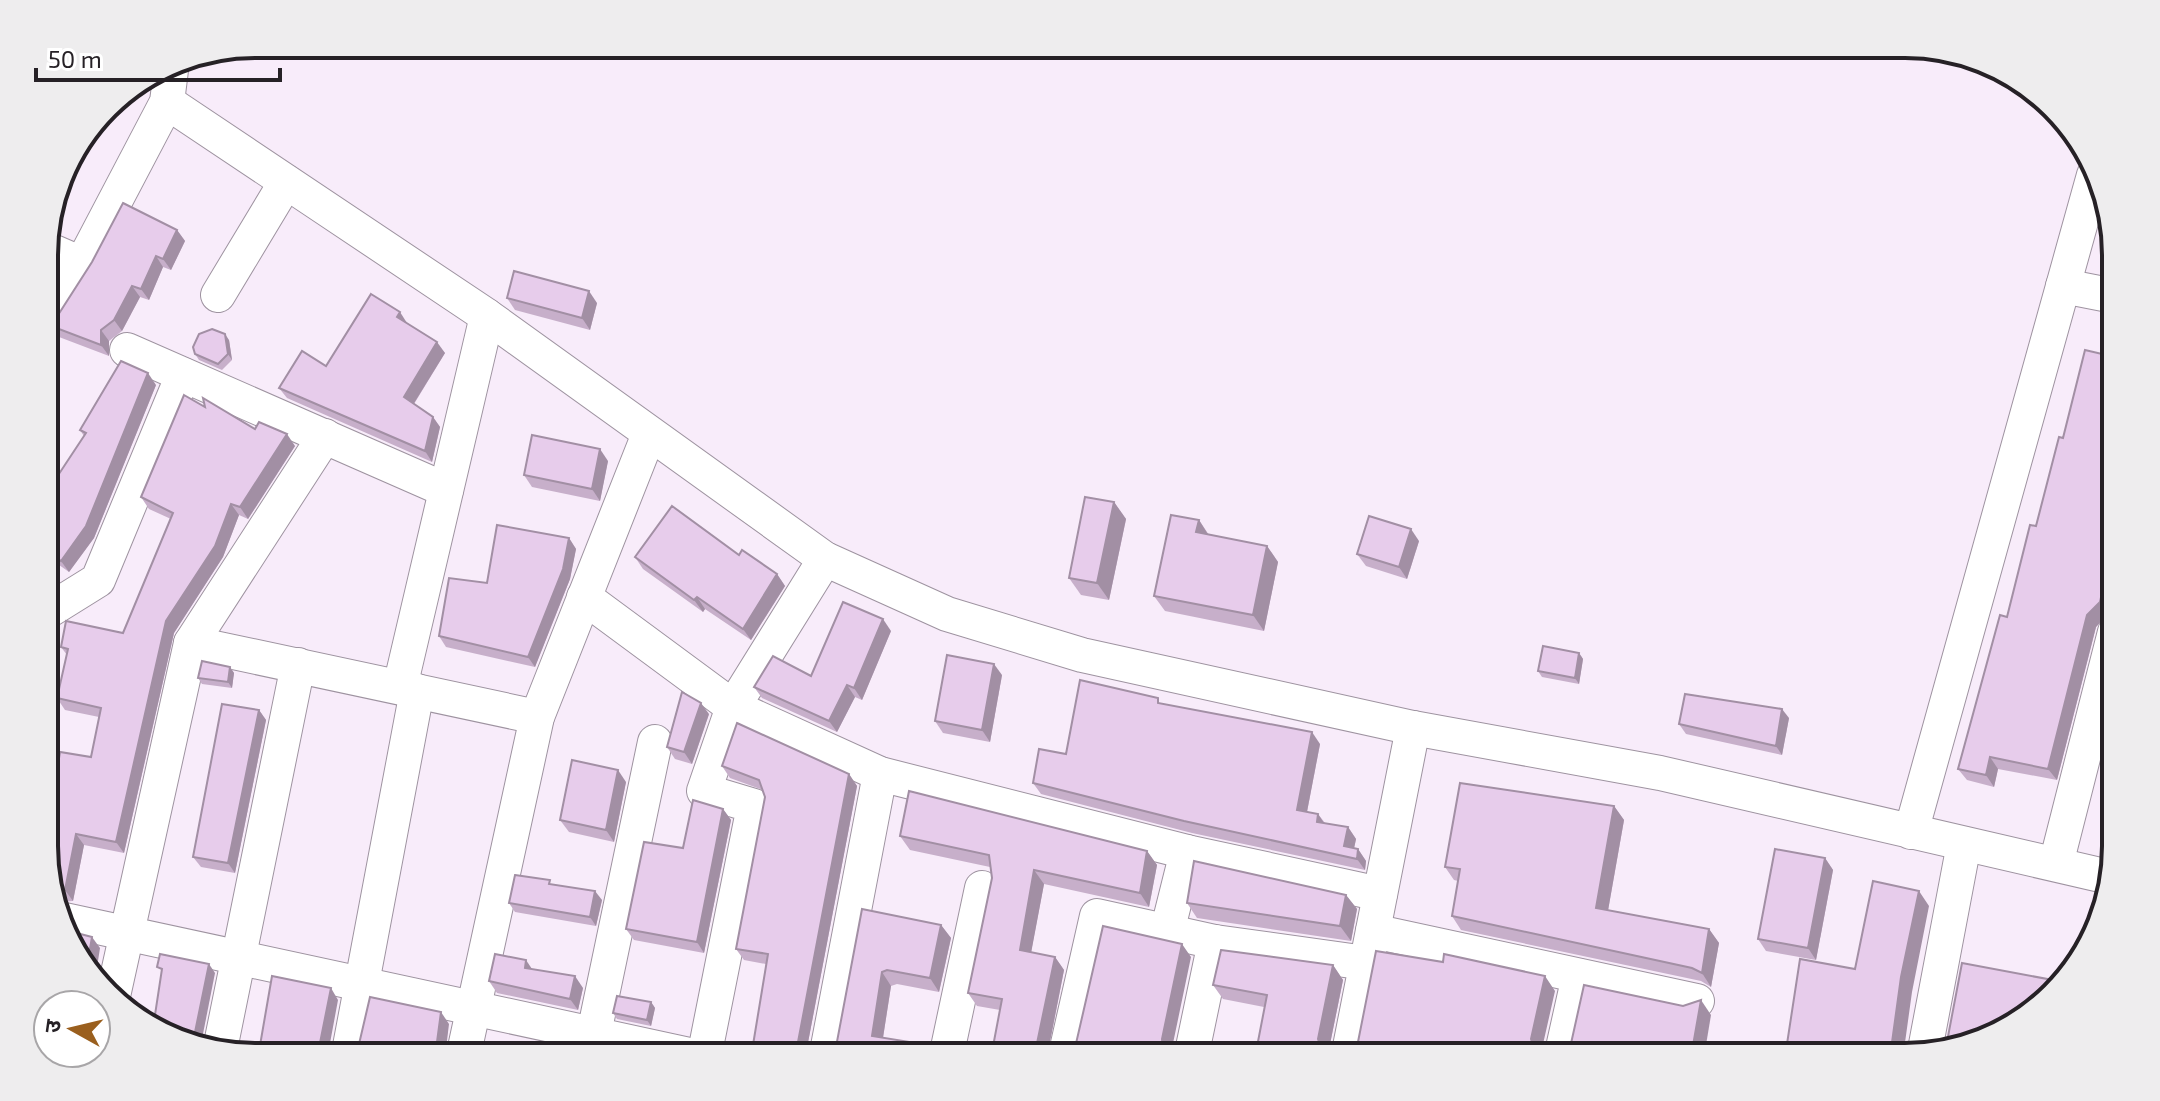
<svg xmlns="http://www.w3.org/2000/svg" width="2160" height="1101" font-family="'Exo 2','Noto Sans Devanagari',sans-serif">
  <rect width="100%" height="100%" fill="#f8ecfa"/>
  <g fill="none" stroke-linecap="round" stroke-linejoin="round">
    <defs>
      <g id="street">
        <polyline points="167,102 487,316 825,559 947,614 1082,655 1413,728 1660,773 2109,877"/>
        <polyline points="45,248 82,264"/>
        <polyline points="2063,286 2114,296"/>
        <polyline points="218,295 286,182"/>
        <polyline points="45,323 82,264 167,102 172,62"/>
        <polyline points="127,350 446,490"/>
        <polyline points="584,597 733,707 880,774 1187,852 1380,894"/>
        <polyline points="45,613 98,580 183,375"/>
        <polyline points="191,643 537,717"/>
        <polyline points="400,687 487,316"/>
        <polyline points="1911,832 2094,175"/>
        <polyline points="2056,864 2115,632"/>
        <polyline points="65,920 699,1057"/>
        <polyline points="1373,931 1697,1001"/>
        <polyline points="1167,932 1187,852"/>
        <polyline points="113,996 191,643 325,436"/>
        <polyline points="220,1049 298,665"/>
        <polyline points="1924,1055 1964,844"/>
        <polyline points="348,1057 417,691"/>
        <polyline points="463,1057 537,717 649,434"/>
        <polyline points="589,1057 655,742"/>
        <polyline points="704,1057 754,806 704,791 733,707 825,559"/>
        <polyline points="826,1057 880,774"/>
        <polyline points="946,1057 982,888"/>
        <polyline points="1065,1057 1097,916 1215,942 1366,963"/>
        <polyline points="1191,1057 1215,942"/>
        <polyline points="1348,1057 1413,728"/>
        <polyline points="1561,1057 1579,976"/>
      </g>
    </defs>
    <use href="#street" stroke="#9e93a0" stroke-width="36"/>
    <use href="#street" stroke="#fff" stroke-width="34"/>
  </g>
  <g fill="#c7afca">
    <polygon points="177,230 185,241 171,270 163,267 149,300 140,297 122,331 109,341 109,356 59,337 51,326"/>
    <polygon points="507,298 597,303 590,330 515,310"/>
    <polygon points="407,323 445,353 414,404 433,417 440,427 432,462 287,398 279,388 326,366"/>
    <polygon points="229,340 232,360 222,370 199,360 195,354"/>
    <polygon points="156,385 94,538 69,572 45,555 45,495 84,436 80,430"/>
    <polygon points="205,407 295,446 248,519 239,515 223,557 174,633 124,853 84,845 73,901 58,902 46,874 54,790 91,757 99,717 65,710 57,698 67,655 61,647 123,633 171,519 149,509 141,497"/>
    <polygon points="608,461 600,501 532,487 524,475"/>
    <polygon points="1114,502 1126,519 1109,600 1081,595 1069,578"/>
    <polygon points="1199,520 1209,535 1267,546 1278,562 1264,631 1165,611 1154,596"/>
    <polygon points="569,538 576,549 570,579 535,667 446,647 439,636 487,583"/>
    <polygon points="1419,541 1407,579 1366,566 1357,554"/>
    <polygon points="739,555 777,574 785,586 751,640 705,609 703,612 643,569 635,557"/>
    <polygon points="2109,613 2096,627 2057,780 1998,769 1994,787 1967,780 1958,769 2007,617"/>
    <polygon points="891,631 862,700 855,697 837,732 762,698 754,687 811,676"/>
    <polygon points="1579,653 1583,659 1579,684 1542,677 1538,671"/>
    <polygon points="230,667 234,673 232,688 202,684 198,678"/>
    <polygon points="1002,675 990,742 943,733 935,721"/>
    <polygon points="1163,704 1320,744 1307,812 1318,814 1325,823 1348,827 1356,839 1354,848 1358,849 1366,861 1365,870 1192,833 1041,794 1033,783"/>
    <polygon points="259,710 266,720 235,873 201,867 193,857"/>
    <polygon points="709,714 692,764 675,759 667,747"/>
    <polygon points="1789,718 1782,755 1686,734 1679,724"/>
    <polygon points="722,766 849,774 857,786 806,1053 807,1057 761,1057 753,1045 766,964 744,960 736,949 765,797 763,790 730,778"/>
    <polygon points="2116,779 2116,827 2109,816"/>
    <polygon points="626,782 614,842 569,832 560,820"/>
    <polygon points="1614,806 1624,820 1608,910 1709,929 1719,943 1711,987 1701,981 1461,930 1452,916 1458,881 1454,880 1445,867"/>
    <polygon points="723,809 731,820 704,953 634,940 626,929"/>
    <polygon points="900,836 1147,851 1157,865 1149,907 1044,884 1031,952 1055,957 1064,970 1047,1057 991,1057 1000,1010 977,1006 968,993 992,878 990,867 910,850"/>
    <polygon points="1825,858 1833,870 1816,960 1766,951 1758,939"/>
    <polygon points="553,885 602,900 596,926 515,912 509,903"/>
    <polygon points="1346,895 1357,909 1351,941 1197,918 1187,903"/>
    <polygon points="862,909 941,925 951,938 939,992 897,984 891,986 883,1038 916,1043 925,1057 830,1057 836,1047"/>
    <polygon points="1333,965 1343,980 1328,1054 1264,1007 1223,999 1213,985"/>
    <polygon points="532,969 583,988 578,1010 497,993 489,981"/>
    <polygon points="651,1002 655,1008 651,1026 617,1019 613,1013"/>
  </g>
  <g fill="#a28fa4">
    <polygon points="177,230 185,241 171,270 163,259"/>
    <polygon points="156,256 163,267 149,300 141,289"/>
    <polygon points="45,262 53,273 45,286"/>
    <polygon points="132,286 140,297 122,331 114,320"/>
    <polygon points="589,291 597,303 590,330 582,318"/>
    <polygon points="400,312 407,323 404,328 397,317"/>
    <polygon points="101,330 109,341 109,356 101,345"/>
    <polygon points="225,334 229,340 232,360 228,354"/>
    <polygon points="437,342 445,353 411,408 404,397"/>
    <polygon points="148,373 156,385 94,538 69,572 61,561"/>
    <polygon points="433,417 440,427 432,462 425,451"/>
    <polygon points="287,434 295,446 248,519 240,507"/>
    <polygon points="600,449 608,461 600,501 592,489"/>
    <polygon points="1114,502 1126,519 1109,600 1097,583"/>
    <polygon points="231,504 239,515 223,557 174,633 124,853 116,842 166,621"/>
    <polygon points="1199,520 1209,536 1196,532"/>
    <polygon points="1411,529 1419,541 1407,579 1399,567"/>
    <polygon points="2115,531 2115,581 2109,613 2096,627 2057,780 2048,769 2087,615"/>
    <polygon points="569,538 576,549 570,579 535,667 528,657"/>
    <polygon points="1267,546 1278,562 1264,631 1253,615"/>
    <polygon points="777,574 785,586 751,640 743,629"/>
    <polygon points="697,597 705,609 703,612 694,600"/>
    <polygon points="883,619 891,631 862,700 854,688"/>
    <polygon points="1579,653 1583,659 1579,684 1575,678"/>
    <polygon points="994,664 1002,675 990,742 982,730"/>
    <polygon points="230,667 234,673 232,688 228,682"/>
    <polygon points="847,685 855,697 837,732 829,721"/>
    <polygon points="701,703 709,714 692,764 684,752"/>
    <polygon points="1782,709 1789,718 1782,755 1776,746"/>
    <polygon points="259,710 266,720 235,873 228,863"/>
    <polygon points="1312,732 1320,744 1305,822 1297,810"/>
    <polygon points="1990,757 1998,769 1994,787 1986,775"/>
    <polygon points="618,770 626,782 614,842 606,830"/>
    <polygon points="849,774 857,786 806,1053 807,1057 802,1057 799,1053 798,1042"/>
    <polygon points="1614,806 1624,820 1606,922 1596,908"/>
    <polygon points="723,809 731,820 704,953 697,942"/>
    <polygon points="1318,814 1326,826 1317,822"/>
    <polygon points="1348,827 1356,839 1352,858 1344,846"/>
    <polygon points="76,834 84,845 73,901 65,890"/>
    <polygon points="1358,849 1366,861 1365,870 1357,859"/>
    <polygon points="1147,851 1157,865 1149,907 1140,893"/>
    <polygon points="1825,858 1833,870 1816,960 1808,948"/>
    <polygon points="1034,870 1044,884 1029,964 1020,950"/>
    <polygon points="595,891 602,900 596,926 590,917"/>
    <polygon points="1919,891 1929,906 1912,992 1903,1057 1890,1057 1901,977"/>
    <polygon points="1346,895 1357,909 1351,941 1340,926"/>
    <polygon points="941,925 951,938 939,992 930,978"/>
    <polygon points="1709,929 1719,943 1711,987 1702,973"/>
    <polygon points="92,937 100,948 95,980 86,972"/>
    <polygon points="1182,944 1191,957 1171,1053 1172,1057 1167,1057 1163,1050 1162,1039"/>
    <polygon points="1055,957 1064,970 1047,1057 1041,1057 1036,1048"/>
    <polygon points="526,960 534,972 525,968"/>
    <polygon points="209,964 215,973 201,1044 195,1043 194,1037"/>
    <polygon points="1333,965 1343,980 1328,1054 1329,1057 1324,1057 1318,1039"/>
    <polygon points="882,972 891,986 881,1050 872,1036"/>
    <polygon points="575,976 583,988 578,1010 570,999"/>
    <polygon points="1545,976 1555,991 1541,1053 1542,1057 1537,1057 1531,1039"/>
    <polygon points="331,988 338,1000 328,1054 329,1057 325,1057 320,1043"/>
    <polygon points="1701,1000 1711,1015 1704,1057 1691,1057"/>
    <polygon points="651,1002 655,1008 651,1026 647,1020"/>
    <polygon points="441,1012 449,1024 445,1057 435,1057"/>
    <polygon points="916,1043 925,1057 920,1057 915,1050"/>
  </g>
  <g fill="#e7cceb" stroke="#a28fa4" stroke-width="2">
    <polygon points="123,203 177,230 163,259 156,256 141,289 132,286 114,320 101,330 101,345 51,326 92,262"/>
    <polygon points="514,271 589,291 582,318 507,298"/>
    <polygon points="371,294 400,312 397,317 437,342 404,397 433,417 425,451 279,388 302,351 326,366"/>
    <polygon points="212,329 225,334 228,354 218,364 195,354 193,347 199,334"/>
    <polygon points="2085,350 2115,357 2115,531 2100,602 2087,615 2048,769 1990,757 1986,775 1958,769 2000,615 2007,617 2030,525 2036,526 2059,437 2063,438"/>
    <polygon points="121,361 148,373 86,526 61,561 45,549 45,495 86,433 80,430"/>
    <polygon points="184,395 205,407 203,398 255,429 259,422 287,434 240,507 231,504 215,546 166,621 116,842 76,834 65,890 52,890 46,874 46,788 54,790 60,752 91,757 101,708 57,698 68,649 61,647 66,621 123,633 173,513 141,497"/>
    <polygon points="532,435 600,449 592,489 524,475"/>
    <polygon points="1085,497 1114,502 1097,583 1069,578"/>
    <polygon points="672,506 739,555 742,550 777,574 743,629 697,597 694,600 635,557"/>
    <polygon points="1171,515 1199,520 1196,532 1267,546 1253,615 1154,596"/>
    <polygon points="1369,516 1411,529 1399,567 1357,554"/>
    <polygon points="497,525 569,538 563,569 528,657 439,636 449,578 487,583"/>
    <polygon points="843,602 883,619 854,688 847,685 829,721 754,687 773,656 811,676"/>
    <polygon points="1543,646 1579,653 1575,678 1538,671"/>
    <polygon points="947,655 994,664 982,730 935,721"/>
    <polygon points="202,661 230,667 228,682 198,678"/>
    <polygon points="1080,680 1158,698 1158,703 1312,732 1297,810 1318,814 1317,822 1348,827 1344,846 1358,849 1357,859 1184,821 1033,783 1039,749 1066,754"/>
    <polygon points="682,692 701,703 684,752 667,747"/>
    <polygon points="1685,694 1782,709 1776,746 1679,724"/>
    <polygon points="222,704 259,710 228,863 193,857"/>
    <polygon points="737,723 849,774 798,1042 799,1053 753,1045 768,954 736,949 765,797 759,780 722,766"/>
    <polygon points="572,760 618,770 606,830 560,820"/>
    <polygon points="2116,779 2116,818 2109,816"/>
    <polygon points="1460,783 1614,806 1596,908 1709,929 1702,973 1692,968 1452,916 1460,869 1445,867"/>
    <polygon points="909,791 1147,851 1140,893 1034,870 1020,950 1055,957 1036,1048 1041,1057 991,1057 1002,999 968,993 992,878 989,855 900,836"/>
    <polygon points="693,800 723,809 697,942 626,929 644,842 683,848"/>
    <polygon points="1775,849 1825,858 1808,948 1758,939"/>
    <polygon points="1194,861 1346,895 1340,926 1187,903"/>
    <polygon points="515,875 550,880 549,884 595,891 590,917 509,903"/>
    <polygon points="1873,881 1919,891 1901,977 1890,1057 1785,1057 1800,959 1855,969"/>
    <polygon points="862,909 941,925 930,978 887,970 882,972 872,1036 916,1043 915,1050 924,1057 830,1057 836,1047"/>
    <polygon points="1103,926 1182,944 1162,1039 1163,1050 1167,1057 1070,1057 1075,1048"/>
    <polygon points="69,931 92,937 86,972"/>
    <polygon points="1221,950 1333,965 1318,1039 1324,1057 1255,1057 1267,995 1213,985"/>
    <polygon points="1376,951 1443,962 1444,954 1545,976 1531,1039 1537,1057 1349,1057 1357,1047"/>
    <polygon points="160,954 209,964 194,1037 195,1043 162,1035 153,1028 162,969 157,967"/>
    <polygon points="495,954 526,960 525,968 575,976 570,999 489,981"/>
    <polygon points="1962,963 2058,981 2022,1022 1946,1047"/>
    <polygon points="272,976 331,988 320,1043 325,1057 258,1057"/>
    <polygon points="1584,985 1683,1006 1701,1000 1691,1057 1564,1057 1570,1048"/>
    <polygon points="617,996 651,1002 647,1020 613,1013"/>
    <polygon points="370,997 441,1012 435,1057 356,1057"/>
    <polygon points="600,1044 658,1057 594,1057"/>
    <polygon points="711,1054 728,1057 707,1057"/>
  </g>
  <path d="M0 0H2160V1101H0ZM255 58H1905A197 197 0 0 1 2102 255V846A197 197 0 0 1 1905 1043H255A197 197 0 0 1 58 846V255A197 197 0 0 1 255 58Z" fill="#eeedee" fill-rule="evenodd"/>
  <path fill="none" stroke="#262126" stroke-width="4" d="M255 58H1905A197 197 0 0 1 2102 255V846A197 197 0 0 1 1905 1043H255A197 197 0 0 1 58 846V255A197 197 0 0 1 255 58Z"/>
  <g transform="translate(72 1029) rotate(278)"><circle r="38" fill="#ffffff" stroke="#a8a6a8" stroke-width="2"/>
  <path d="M0-6L14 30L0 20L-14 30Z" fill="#9a5f1e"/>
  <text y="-12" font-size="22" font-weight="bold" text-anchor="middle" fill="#262126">उ</text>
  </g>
  <path d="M36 68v12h244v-12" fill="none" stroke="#262126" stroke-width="4"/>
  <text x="48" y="68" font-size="24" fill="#262126" stroke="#ffffff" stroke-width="6" paint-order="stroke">50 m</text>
</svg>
